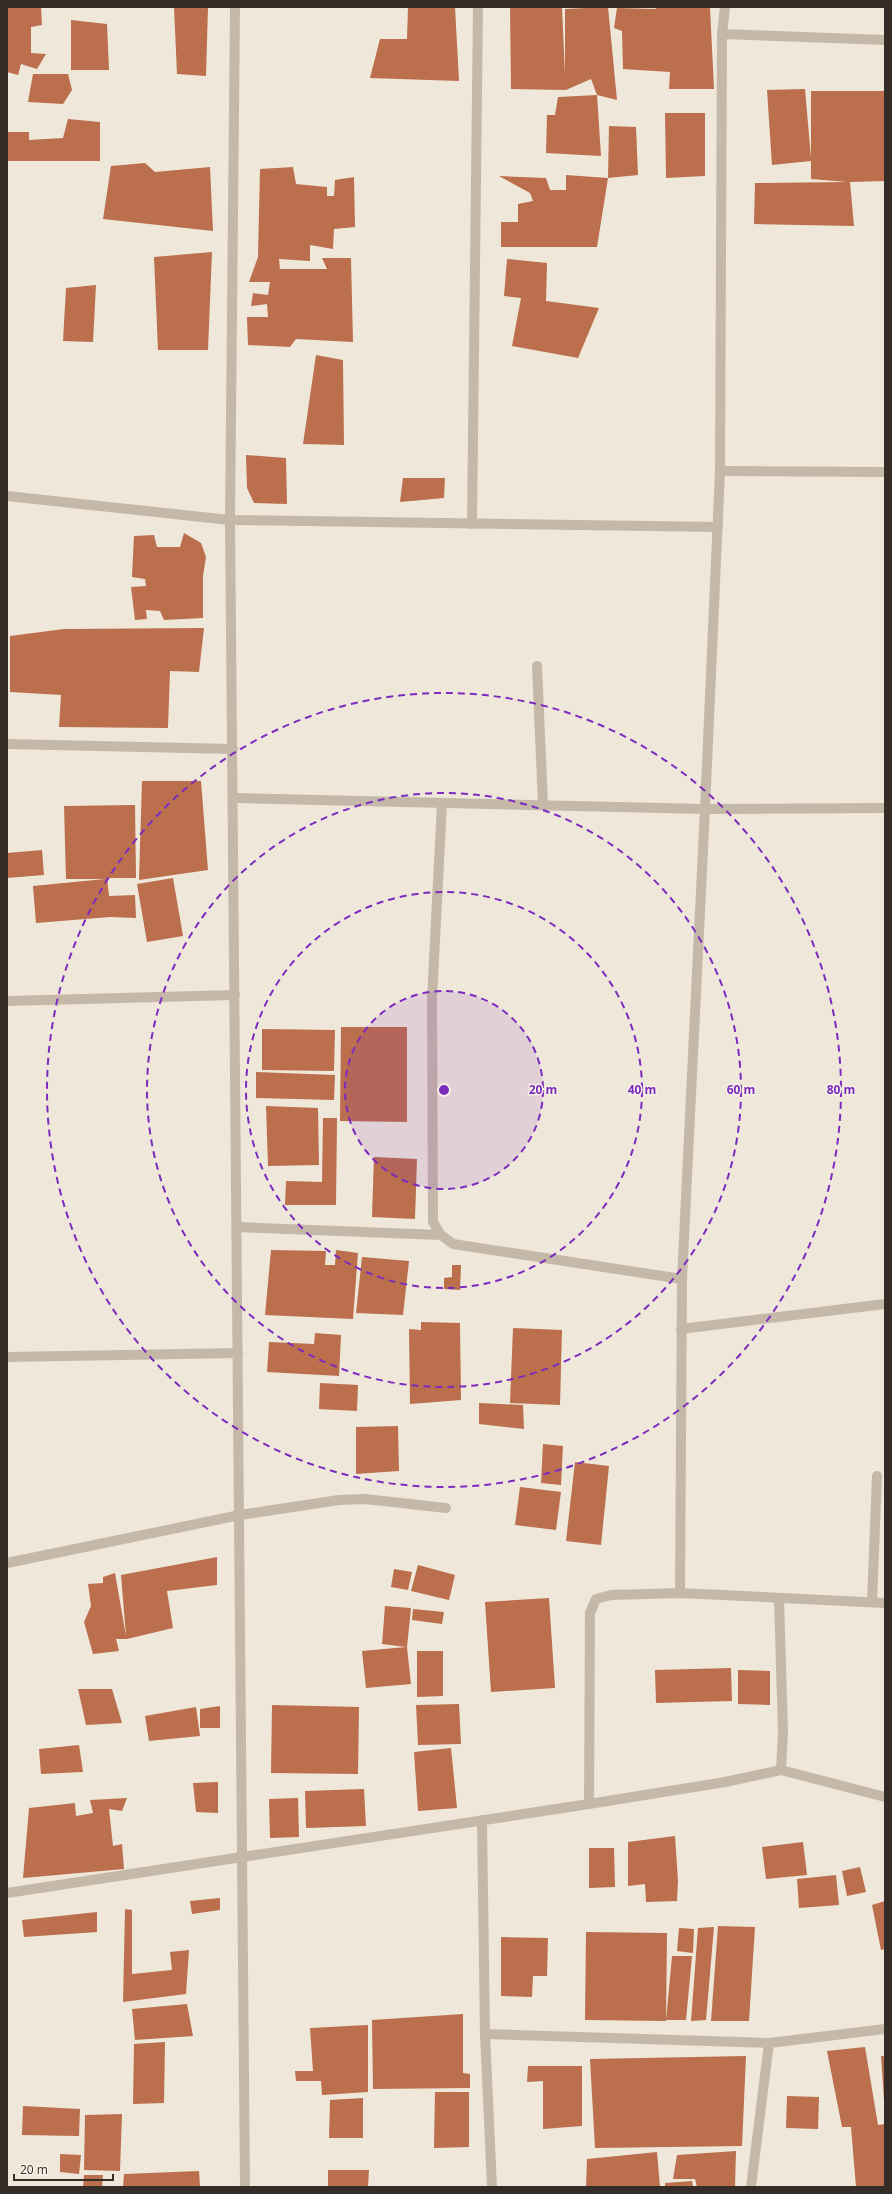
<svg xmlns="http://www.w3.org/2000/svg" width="892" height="2194" font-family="'Open Sans',sans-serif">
  <rect width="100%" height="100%" fill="#efe7da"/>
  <g fill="#bb6f4c">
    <polygon points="7,7 41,7 42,25 31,27 31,53 46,54 37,69 21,64 18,75 7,72"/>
    <polygon points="174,7 208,7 206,76 177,74"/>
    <polygon points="408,7 455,7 459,81 370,78 380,39 407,39"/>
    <polygon points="510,7 562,7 565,75 565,9 608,7 617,100 597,95 591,79 566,90 511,89"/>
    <polygon points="655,7 710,7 714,89 669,89 670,72 623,69 622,31 614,28 617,8 656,9"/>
    <polygon points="71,20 107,24 109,70 71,70"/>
    <polygon points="33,74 68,74 72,90 63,104 28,102"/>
    <polygon points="805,89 811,158 811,91 885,91 885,181 850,182 854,226 754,224 755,183 847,182 811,179 811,161 772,165 767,90"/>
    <polygon points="597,95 601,156 546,153 547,115 555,115 558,97"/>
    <polygon points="665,113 705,113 705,176 666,178"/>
    <polygon points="68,119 100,122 100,161 7,161 7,132 29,132 29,140 63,138"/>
    <polygon points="609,126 636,127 638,175 608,178"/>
    <polygon points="145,163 155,172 210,167 213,231 103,219 111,166"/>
    <polygon points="293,167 296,184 327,187 327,196 334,196 335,180 354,177 355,227 334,229 333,249 310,245 310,261 279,259 280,269 327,269 322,258 351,258 353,342 296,339 290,347 248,345 247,317 268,317 267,304 251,306 253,293 268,295 270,282 249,282 258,257 260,169"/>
    <polygon points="566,175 608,178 597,247 501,247 501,222 518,222 518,204 533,201 530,193 499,176 546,178 550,190 566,190"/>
    <polygon points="212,252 208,350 158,350 154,257"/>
    <polygon points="507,259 547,263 546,301 599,308 578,358 512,346 521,298 504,296"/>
    <polygon points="96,285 93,342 63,341 66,288"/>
    <polygon points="316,355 343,360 344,445 303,444"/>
    <polygon points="246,455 286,458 287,504 254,503 247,488"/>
    <polygon points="403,478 445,478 444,498 400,502"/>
    <polygon points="184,533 201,543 206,557 203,576 203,618 164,620 160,611 146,610 147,619 135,620 131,587 146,586 145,579 132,577 134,536 154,535 157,547 180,547"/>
    <polygon points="204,628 199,672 170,671 168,728 59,727 61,695 10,692 10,636 64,629"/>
    <polygon points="142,781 201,781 208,870 139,880"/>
    <polygon points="135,805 136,878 107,878 109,896 135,895 136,918 110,917 36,923 33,886 105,879 66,879 64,806"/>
    <polygon points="42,850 44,875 7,878 7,853"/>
    <polygon points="173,878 183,936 147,942 137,884"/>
    <polygon points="341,1027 407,1027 407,1122 340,1121"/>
    <polygon points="262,1029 335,1030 334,1071 262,1070"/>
    <polygon points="256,1072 335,1075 334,1100 256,1098"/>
    <polygon points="266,1106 318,1108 319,1165 268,1166"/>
    <polygon points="323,1118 337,1118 336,1205 285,1205 286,1181 322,1182"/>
    <polygon points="374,1157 417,1159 415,1219 372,1217"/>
    <polygon points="271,1250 326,1251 325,1265 335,1265 336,1250 358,1253 353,1319 265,1315"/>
    <polygon points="362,1257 409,1261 403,1315 356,1313"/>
    <polygon points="452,1265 461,1265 460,1290 444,1289 444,1278 452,1277"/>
    <polygon points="421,1322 460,1323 461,1400 410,1404 409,1329 421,1330"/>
    <polygon points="513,1328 562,1330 560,1405 510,1403"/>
    <polygon points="315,1333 341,1335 339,1376 267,1372 269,1342 314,1344"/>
    <polygon points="320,1383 358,1385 357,1411 319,1409"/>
    <polygon points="479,1403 523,1405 524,1429 479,1424"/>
    <polygon points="398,1426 399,1471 356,1474 356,1427"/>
    <polygon points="543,1444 563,1446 561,1485 541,1483"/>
    <polygon points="575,1462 609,1466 601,1545 566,1541"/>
    <polygon points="520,1487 561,1492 556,1530 515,1525"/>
    <polygon points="217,1557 217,1585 167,1591 173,1628 127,1639 116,1639 119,1651 93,1654 84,1622 91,1606 88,1584 103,1583 103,1577 115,1573 126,1636 121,1575"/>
    <polygon points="418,1565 455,1575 449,1600 411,1591"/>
    <polygon points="394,1569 412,1572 408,1590 391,1587"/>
    <polygon points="549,1598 555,1688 491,1692 485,1602"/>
    <polygon points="385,1606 411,1608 407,1647 411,1684 366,1688 362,1651 406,1647 382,1644"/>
    <polygon points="413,1609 444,1612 442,1624 412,1620"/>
    <polygon points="417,1651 443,1651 443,1696 417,1697"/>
    <polygon points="731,1668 732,1701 656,1703 655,1670"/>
    <polygon points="738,1670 770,1671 770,1705 738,1704"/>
    <polygon points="78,1689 112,1689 122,1723 86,1725"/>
    <polygon points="459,1704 461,1744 418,1745 416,1705"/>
    <polygon points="272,1705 359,1707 358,1774 271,1773"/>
    <polygon points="220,1706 220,1728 200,1728 200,1709"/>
    <polygon points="196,1707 200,1736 149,1741 145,1716"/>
    <polygon points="79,1745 83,1772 41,1774 39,1749"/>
    <polygon points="451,1748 457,1808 418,1811 414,1752"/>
    <polygon points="218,1782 218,1813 196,1812 193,1783"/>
    <polygon points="364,1789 366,1826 306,1828 305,1791"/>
    <polygon points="127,1798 122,1811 109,1809 113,1846 122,1844 124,1869 23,1878 29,1808 75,1803 76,1816 93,1813 90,1800"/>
    <polygon points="298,1798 299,1837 270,1838 269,1799"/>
    <polygon points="675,1836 678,1881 677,1901 646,1902 645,1884 628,1886 628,1842"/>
    <polygon points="803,1842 807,1875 766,1879 762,1847"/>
    <polygon points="589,1848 614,1848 615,1887 589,1888"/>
    <polygon points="860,1867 866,1892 847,1896 842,1871"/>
    <polygon points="836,1875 839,1905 799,1908 797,1879"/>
    <polygon points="220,1898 220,1910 192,1914 190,1901"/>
    <polygon points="885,1901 885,1949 881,1950 872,1905"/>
    <polygon points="125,1909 132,1910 132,1974 172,1970 170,1952 189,1950 186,1994 123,2002"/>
    <polygon points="97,1912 97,1932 24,1937 22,1920"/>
    <polygon points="718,1926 755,1927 749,2021 711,2021"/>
    <polygon points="714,1927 706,2020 691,2021 698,1928"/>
    <polygon points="679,1928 694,1929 693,1953 677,1951"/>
    <polygon points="586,1932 667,1933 666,2021 585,2020"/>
    <polygon points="501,1937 548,1938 547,1976 533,1976 532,1997 501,1996"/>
    <polygon points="672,1956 692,1956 686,2020 666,2020"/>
    <polygon points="187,2004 193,2036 135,2040 132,2009"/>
    <polygon points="463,2014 463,2073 470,2074 470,2088 373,2089 372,2020"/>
    <polygon points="368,2025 368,2092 322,2095 321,2081 296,2081 295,2071 313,2071 310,2028"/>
    <polygon points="165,2042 164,2103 133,2104 134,2044"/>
    <polygon points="865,2047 878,2125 885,2124 885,2187 856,2187 851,2127 842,2127 827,2051"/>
    <polygon points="746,2056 742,2146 595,2148 590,2059"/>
    <polygon points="881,2056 885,2056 885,2100 884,2100"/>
    <polygon points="528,2066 582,2066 582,2126 543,2129 543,2081 527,2082"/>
    <polygon points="435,2092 469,2092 469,2147 434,2148"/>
    <polygon points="787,2096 819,2097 818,2129 786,2128"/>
    <polygon points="363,2098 363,2138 329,2138 330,2100"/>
    <polygon points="23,2106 80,2109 79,2136 22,2135"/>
    <polygon points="122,2114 120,2171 84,2170 85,2115"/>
    <polygon points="736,2151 735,2187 697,2187 695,2179 673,2179 677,2155"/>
    <polygon points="657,2152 660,2187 586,2187 587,2159"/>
    <polygon points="60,2154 81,2155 79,2174 60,2172"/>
    <polygon points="328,2170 369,2170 368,2187 328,2187"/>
    <polygon points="199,2171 200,2187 123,2187 124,2174"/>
    <polygon points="84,2175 103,2175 102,2187 83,2187"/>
    <polygon points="692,2181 693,2187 665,2187 665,2183"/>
  </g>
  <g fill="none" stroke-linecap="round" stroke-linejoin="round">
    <polyline stroke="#c6b8a8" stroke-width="10" points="537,666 543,805"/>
    <g stroke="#c6b8a8" stroke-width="10">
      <polyline points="235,7 230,520 245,2187"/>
      <polyline points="722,34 885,40"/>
      <polyline points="720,471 885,472"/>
      <polyline points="7,496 230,520 718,527"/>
      <polyline points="472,524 478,7"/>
      <polyline points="7,744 233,749"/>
      <polyline points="233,798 705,809 885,808"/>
      <polyline points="442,803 432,999 433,1222 441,1235 453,1244 682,1279"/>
      <polyline points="7,1001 235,995"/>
      <polyline points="237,1227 441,1235"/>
      <polyline points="681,1329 885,1304"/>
      <polyline points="7,1357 238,1353"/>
      <polyline points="7,1563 240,1515 339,1500 365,1499 446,1508"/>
      <polyline points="680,1593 682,1279 705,809 720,471 722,34 725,7"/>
      <polyline points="779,1599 783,1733 781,1770"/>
      <polyline points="872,1602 877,1476"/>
      <polyline points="589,1804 590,1613 596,1599 611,1595 680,1593 885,1603"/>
      <polyline points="482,1820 485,2034 492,2187"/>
      <polyline points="7,1893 589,1804 725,1782 781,1770 885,1797"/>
      <polyline points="485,2034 769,2043 885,2029"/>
      <polyline points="751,2187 769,2043"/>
    </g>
  </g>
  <circle cx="444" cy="1090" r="99" fill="#7b2cbf" fill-opacity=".12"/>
  <g fill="none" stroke="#7b2cbf" stroke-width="2" stroke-dasharray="7 5">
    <circle cx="444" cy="1090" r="99"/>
    <circle cx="444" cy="1090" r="198"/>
    <circle cx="444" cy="1090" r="297"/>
    <circle cx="444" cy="1090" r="397"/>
  </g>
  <circle cx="444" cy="1090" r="6" fill="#7b2cbf" stroke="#f7f1e6" stroke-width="2"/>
  <g font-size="12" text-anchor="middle" font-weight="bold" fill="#7b2cbf" stroke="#f7f1e6" stroke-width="3" stroke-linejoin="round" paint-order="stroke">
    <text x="543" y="1094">20 m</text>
    <text x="642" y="1094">40 m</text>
    <text x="741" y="1094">60 m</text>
    <text x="841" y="1094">80 m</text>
  </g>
  <rect width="892" height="2194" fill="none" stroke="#332c27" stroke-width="16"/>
  <path d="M14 2174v6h99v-6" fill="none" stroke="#332c27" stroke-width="2"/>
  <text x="20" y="2174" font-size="12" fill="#332c27" stroke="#f7f1e6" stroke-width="3" paint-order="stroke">20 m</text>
</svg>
